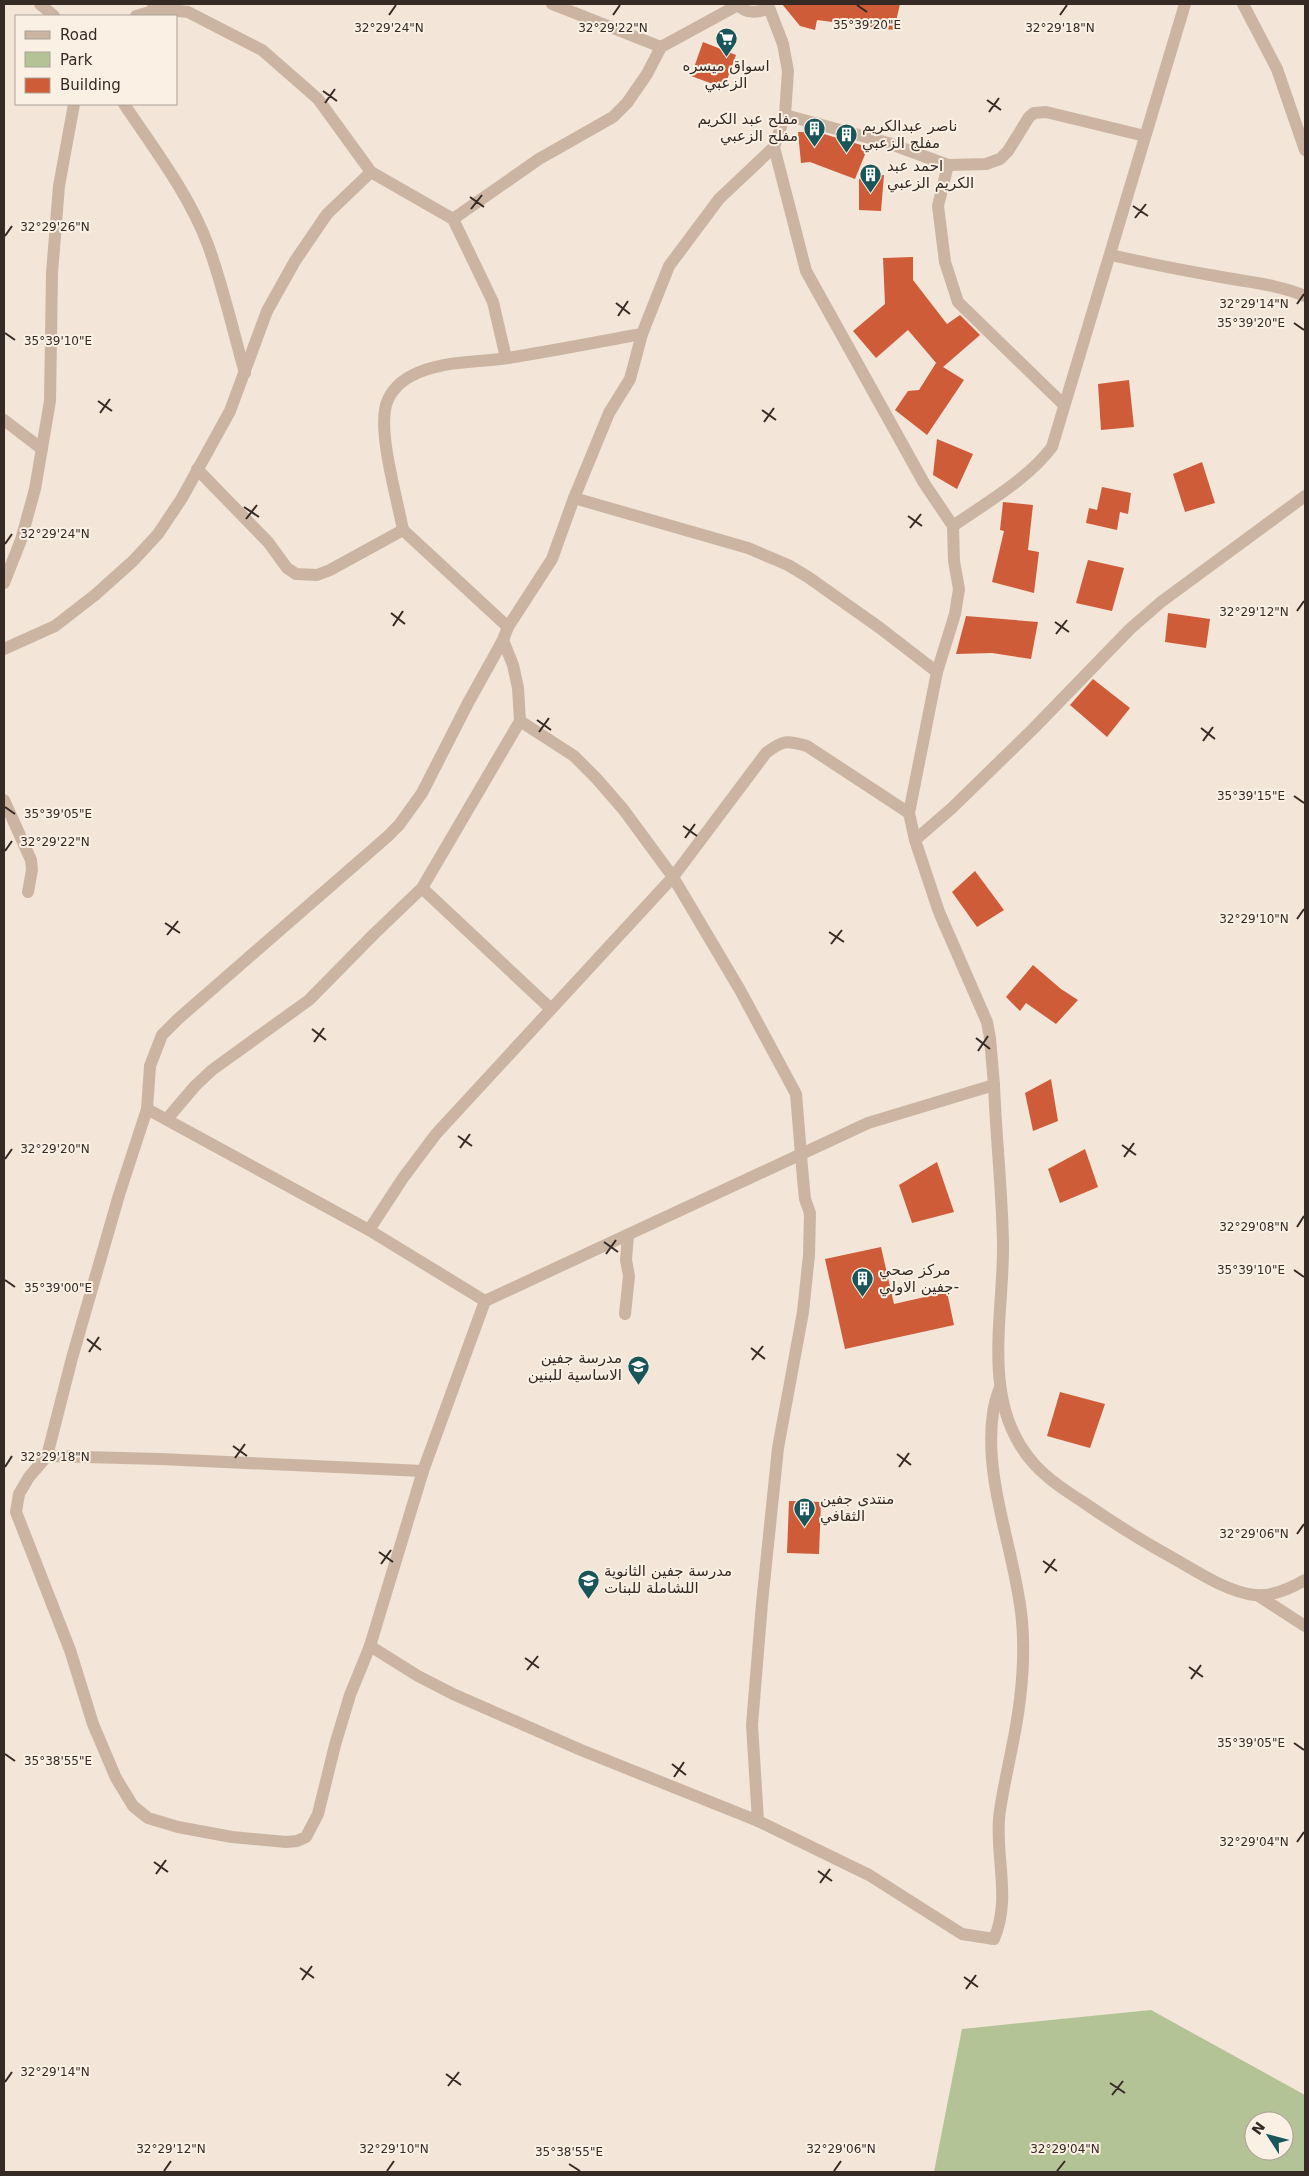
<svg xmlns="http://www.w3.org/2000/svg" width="1309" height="2176" font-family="'DejaVu Sans','Noto Sans Arabic',sans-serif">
  <rect width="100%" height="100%" fill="#f3e5d7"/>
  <path fill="#b4c396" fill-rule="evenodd" d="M 1151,2010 L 1305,2095 L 1305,2172 L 934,2172 L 962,2029 ZM 1254,2121 L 1284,2121 L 1284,2151 L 1254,2151 Z"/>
  <g fill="#cf5c39">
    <polygon points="782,4 900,4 894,30 817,20 815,30 800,26"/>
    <polygon points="703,42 736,55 724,88 691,76"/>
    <polygon points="798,132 817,132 868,147 855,179 810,162 801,163"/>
    <polygon points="884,175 881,211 859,210 859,179"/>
    <polygon points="913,257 913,280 947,324 960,315 980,335 943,367 964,380 927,435 895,410 908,391 919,390 936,363 937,364 908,330 876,358 853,331 885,304 883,258"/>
    <polygon points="1129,380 1134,427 1101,430 1098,384"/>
    <polygon points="937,439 973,454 957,489 933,475"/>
    <polygon points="1202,462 1215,503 1185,512 1173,474"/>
    <polygon points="1102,487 1131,493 1128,514 1120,512 1117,530 1086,523 1089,508 1097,510"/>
    <polygon points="1003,502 1033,505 1028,550 1039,552 1034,593 992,582 1004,531 1000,530"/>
    <polygon points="1088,560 1124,568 1112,611 1076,603"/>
    <polygon points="1168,613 1210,619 1206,648 1165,642"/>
    <polygon points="966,616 1038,622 1031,659 992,653 956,654"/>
    <polygon points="1093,679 1130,708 1107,737 1070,705"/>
    <polygon points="975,871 1004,910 977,927 952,892"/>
    <polygon points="1033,965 1061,989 1078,1000 1056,1024 1026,1003 1020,1011 1006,997"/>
    <polygon points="1051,1079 1058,1121 1033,1131 1025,1093"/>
    <polygon points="1085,1149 1098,1187 1060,1203 1048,1169"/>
    <polygon points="937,1162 954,1212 912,1223 899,1185"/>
    <polygon points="881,1247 894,1304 947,1292 954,1325 845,1349 825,1259"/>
    <polygon points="1060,1392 1105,1404 1090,1448 1047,1436"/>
    <polygon points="789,1501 821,1502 819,1554 787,1553"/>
  </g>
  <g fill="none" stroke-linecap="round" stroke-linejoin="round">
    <g stroke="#cbb5a2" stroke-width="12">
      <polyline points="40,4 54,16"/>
      <polyline points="153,4 160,9 188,12 262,50 318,99 371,172 453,219 493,302 506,358"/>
      <polyline points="552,4 661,47"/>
      <path d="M 738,4 C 744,13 754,13 764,10 L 768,4"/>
      <polyline points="1243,4 1277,69 1305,150"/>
      <polyline points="136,16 160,9"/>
      <path d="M 124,104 C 154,149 189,194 208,245 C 223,286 233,331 245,373"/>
      <polyline points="785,115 888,143 948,165 986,164 1000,159 1008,151 1029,117 1034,113 1046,112 1145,136"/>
      <polyline points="948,165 938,206 945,262 958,302 1064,405"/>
      <polyline points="453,219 539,159 613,117 627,103 647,74 661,47 738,5"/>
      <path d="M 1111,255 C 1146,263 1180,270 1216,276 C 1246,282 1277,284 1305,296"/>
      <polyline points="4,420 42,449"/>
      <polyline points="197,469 268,542 287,568 296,574 317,575 330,570 403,530 508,627"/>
      <polyline points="574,498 748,548 788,565 808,577 880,628 937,672"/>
      <path d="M 953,526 C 986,503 1028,479 1052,447 L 1185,4"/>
      <path d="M 403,530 C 397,498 380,440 385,410 C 387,395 398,383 411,376 C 440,360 477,363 508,358 C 552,351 597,342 642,334"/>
      <polyline points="4,583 21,540 35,489 50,401 52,273 59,186 74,104"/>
      <polyline points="4,649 55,626 95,595 133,561 158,534 182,498 230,411 267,311 295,261 327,214 371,172"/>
      <polyline points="520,721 574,756 596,778 623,809 673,877 740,990 796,1094 803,1179 805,1199 810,1213 809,1255 803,1312 778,1448 762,1603 752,1725 758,1821"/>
      <polyline points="4,800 31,860 32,870 28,892"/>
      <polyline points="915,840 952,808 1034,728 1130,629 1161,602 1305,496"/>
      <polyline points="422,888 551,1009"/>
      <path d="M 994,1085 C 996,1137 1002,1190 1003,1243 C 1004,1318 979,1404 1035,1465 C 1049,1480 1066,1491 1083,1502 C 1112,1522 1142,1541 1173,1558 C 1198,1572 1227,1592 1255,1595 C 1272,1597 1291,1588 1305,1580"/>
      <polyline points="147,1109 369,1230 485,1301 868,1123 994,1085 990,1038 987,1022 939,912 915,840 909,813 937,672 955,614 959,589 954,561 953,526 924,483 806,271 774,147 785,115 788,71 783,44 768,5"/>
      <polyline points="167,1119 195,1086 212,1070 309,1000 374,934 422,888 520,721 518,688 513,665 503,640"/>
      <path d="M 369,1230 L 403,1178 L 436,1134 L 673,877 L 766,753 C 783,740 787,740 807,746 L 909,813"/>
      <polyline points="485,1301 423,1471 370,1646 350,1695 335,1745 318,1814 306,1837 297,1841 286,1842 232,1837 178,1827 148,1818 133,1806 116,1778 93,1724 70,1650 16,1512 19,1494 29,1477 47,1456 72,1358 119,1195 147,1109 150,1066 162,1035 178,1019 387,837 399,825 422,793 468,703 503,640 508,627 552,559 574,498 609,413 630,379 642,334 669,266 719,199 774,147"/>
      <polyline points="625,1314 629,1276 626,1260 628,1235"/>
      <polyline points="47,1456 160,1459 423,1471"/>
      <polyline points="1257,1595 1305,1626"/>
      <path d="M 370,1646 L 418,1676 L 453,1694 L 581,1750 L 758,1821 L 869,1875 L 962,1934 L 994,1939 C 1011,1899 996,1861 999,1819 C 1001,1797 1007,1774 1011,1752 C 1020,1710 1026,1665 1022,1621 C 1016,1553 983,1481 993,1413 C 994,1404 997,1395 1000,1387"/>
    </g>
  </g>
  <path fill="none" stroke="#362a25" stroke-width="2" d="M 857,5 L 867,12M 389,15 L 396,5M 613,15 L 620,5M 1060,15 L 1067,5M 323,91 L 337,101M 987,100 L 1001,110M 325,103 L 335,89M 989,112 L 999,98M 470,197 L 484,207M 1133,206 L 1148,216M 471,209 L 482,195M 1135,218 L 1146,204M 5,236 L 12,226M 616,303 L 630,314M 1297,304 L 1304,294M 618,316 L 628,301M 1294,323 L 1304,330M 5,333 L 15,340M 98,401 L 112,411M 762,410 L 776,420M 100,413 L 110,399M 764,422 L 774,408M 244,507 L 259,517M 908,516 L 922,526M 246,519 L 257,505M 910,528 L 921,514M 5,544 L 12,534M 1297,611 L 1304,601M 391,613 L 405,624M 1055,622 L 1069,632M 393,626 L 403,611M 1056,634 L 1067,620M 537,720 L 551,730M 1201,728 L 1215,739M 539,732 L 549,718M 1203,741 L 1213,727M 1294,796 L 1304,803M 5,807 L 15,814M 683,826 L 697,836M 685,838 L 695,824M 5,851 L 12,841M 1297,919 L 1304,909M 165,923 L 180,933M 829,932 L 844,942M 167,935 L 178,921M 831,944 L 842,930M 312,1029 L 326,1040M 976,1038 L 990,1049M 314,1042 L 324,1028M 978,1051 L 988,1036M 458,1136 L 472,1146M 1122,1145 L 1136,1155M 460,1148 L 470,1134M 1124,1157 L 1134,1143M 5,1159 L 12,1149M 1297,1227 L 1304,1216M 604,1242 L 618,1252M 606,1254 L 616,1240M 1294,1270 L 1304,1277M 5,1280 L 15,1287M 87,1339 L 101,1350M 751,1348 L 765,1359M 89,1352 L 99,1337M 752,1360 L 763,1346M 233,1446 L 247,1456M 897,1454 L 911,1465M 235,1458 L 245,1444M 5,1467 L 12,1456M 899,1467 L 909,1453M 1297,1534 L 1304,1524M 379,1552 L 393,1562M 1043,1561 L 1057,1571M 381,1564 L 391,1550M 1045,1573 L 1055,1559M 525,1658 L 539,1668M 1189,1667 L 1203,1677M 527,1670 L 538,1656M 1191,1679 L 1201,1665M 1294,1743 L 1304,1750M 5,1754 L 15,1761M 672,1764 L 686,1775M 674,1777 L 684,1762M 1297,1842 L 1304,1832M 154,1862 L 168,1872M 818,1871 L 832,1881M 156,1874 L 166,1860M 820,1883 L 830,1869M 300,1968 L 314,1978M 964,1977 L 978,1987M 302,1980 L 312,1966M 966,1989 L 976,1975M 446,2074 L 461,2085M 5,2082 L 12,2072M 1110,2083 L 1125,2093M 448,2086 L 459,2072M 1112,2095 L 1123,2081M 569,2164 L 580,2171M 164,2171 L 171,2161M 387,2171 L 394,2161M 834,2171 L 841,2161M 1057,2171 L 1065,2161"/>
  <defs>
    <symbol id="supermarket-pin" viewBox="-11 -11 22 30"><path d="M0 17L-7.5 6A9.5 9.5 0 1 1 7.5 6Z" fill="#18565a" stroke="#faf0e4"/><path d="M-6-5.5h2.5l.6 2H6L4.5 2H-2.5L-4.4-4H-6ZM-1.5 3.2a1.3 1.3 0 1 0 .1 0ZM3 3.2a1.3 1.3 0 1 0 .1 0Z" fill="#fff"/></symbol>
    <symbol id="building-pin" viewBox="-11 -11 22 30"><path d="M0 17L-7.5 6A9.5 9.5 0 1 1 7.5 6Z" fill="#18565a" stroke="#faf0e4"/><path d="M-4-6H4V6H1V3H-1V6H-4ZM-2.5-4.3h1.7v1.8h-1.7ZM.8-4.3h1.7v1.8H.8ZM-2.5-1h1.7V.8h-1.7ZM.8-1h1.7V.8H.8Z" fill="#fff"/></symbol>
    <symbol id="university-pin" viewBox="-11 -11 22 30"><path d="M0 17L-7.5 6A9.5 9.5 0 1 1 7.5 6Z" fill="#18565a" stroke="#faf0e4"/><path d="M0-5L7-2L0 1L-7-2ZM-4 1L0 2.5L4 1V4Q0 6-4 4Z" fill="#fff"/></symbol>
  </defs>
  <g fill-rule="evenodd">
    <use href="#supermarket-pin" x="714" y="26" width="25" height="34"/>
    <use href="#building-pin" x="802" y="116" width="25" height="34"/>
    <use href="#building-pin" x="834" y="122" width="25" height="34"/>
    <use href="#building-pin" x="858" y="162" width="25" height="34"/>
    <use href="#building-pin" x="850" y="1266" width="25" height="34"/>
    <use href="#university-pin" x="626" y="1354" width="25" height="34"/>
    <use href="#building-pin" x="792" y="1496" width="25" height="34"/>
    <use href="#university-pin" x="576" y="1568" width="25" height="34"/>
  </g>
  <g text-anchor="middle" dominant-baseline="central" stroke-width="4" stroke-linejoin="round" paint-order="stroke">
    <g font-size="15" fill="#362a25" stroke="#faf0e4" text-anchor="start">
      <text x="726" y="66" text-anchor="middle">اسواق ميسره<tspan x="726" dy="17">الزعبي</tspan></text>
      <text x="798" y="119" text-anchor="end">مفلح عبد الكريم<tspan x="798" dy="17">مفلح الزعبي</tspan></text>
      <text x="862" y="126">ناصر عبدالكريم<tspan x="862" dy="17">مفلج الزعبي</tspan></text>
      <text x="887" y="166">احمد عبد<tspan x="887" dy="17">الكريم الزعبي</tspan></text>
      <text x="879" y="1270">مركز صحي<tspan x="879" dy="17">جفين الاولي-</tspan></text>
      <text x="622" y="1358" text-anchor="end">مدرسة جفين<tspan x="622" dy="17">الاساسية للبنين</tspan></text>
      <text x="820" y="1499">منتدى جفين<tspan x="820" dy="17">الثقافي</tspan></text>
      <text x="604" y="1571">مدرسة جفين الثانوية<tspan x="604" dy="17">اللشاملة للبنات</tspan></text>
    </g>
  </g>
  <g font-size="12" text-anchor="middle" fill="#362a25" stroke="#faf0e4" stroke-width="4" stroke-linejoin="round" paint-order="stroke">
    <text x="867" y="29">35°39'20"E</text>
    <text x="1060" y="32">32°29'18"N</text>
    <text x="389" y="32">32°29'24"N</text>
    <text x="613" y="32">32°29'22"N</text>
    <text x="55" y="231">32°29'26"N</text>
    <text x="1254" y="308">32°29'14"N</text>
    <text x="1251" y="327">35°39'20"E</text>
    <text x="58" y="345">35°39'10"E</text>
    <text x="55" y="538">32°29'24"N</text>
    <text x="1254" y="616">32°29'12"N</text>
    <text x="1251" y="800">35°39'15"E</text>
    <text x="58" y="818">35°39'05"E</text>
    <text x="55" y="846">32°29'22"N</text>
    <text x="1254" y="923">32°29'10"N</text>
    <text x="55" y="1153">32°29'20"N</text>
    <text x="1254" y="1231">32°29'08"N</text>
    <text x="1251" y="1274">35°39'10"E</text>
    <text x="58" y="1292">35°39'00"E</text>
    <text x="55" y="1461">32°29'18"N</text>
    <text x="1254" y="1538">32°29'06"N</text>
    <text x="1251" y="1747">35°39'05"E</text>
    <text x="58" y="1765">35°38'55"E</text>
    <text x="1254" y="1846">32°29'04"N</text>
    <text x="55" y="2076">32°29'14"N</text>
    <text x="171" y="2153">32°29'12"N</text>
    <text x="394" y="2153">32°29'10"N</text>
    <text x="841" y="2153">32°29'06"N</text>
    <text x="1065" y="2153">32°29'04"N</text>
    <text x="569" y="2156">35°38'55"E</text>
  </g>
  <rect width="1309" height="2176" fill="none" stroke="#362a25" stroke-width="10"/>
  <rect x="15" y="15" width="162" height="90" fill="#faf0e4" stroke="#aca198"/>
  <rect x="25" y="31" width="25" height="8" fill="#cbb5a2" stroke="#aca198"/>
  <text x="60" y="40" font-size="15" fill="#362a25">Road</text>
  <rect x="25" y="52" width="25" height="15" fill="#b4c396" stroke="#aca198"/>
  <text x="60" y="65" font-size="15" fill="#362a25">Park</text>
  <rect x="25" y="78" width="25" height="15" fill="#cf5c39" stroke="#aca198"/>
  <text x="60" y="90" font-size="15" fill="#362a25">Building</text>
  <g transform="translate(1269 2136) rotate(306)"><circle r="24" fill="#faf0e4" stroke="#aca198"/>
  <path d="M0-4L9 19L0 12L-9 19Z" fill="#18565a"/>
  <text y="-8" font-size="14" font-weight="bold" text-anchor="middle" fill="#362a25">N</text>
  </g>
</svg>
